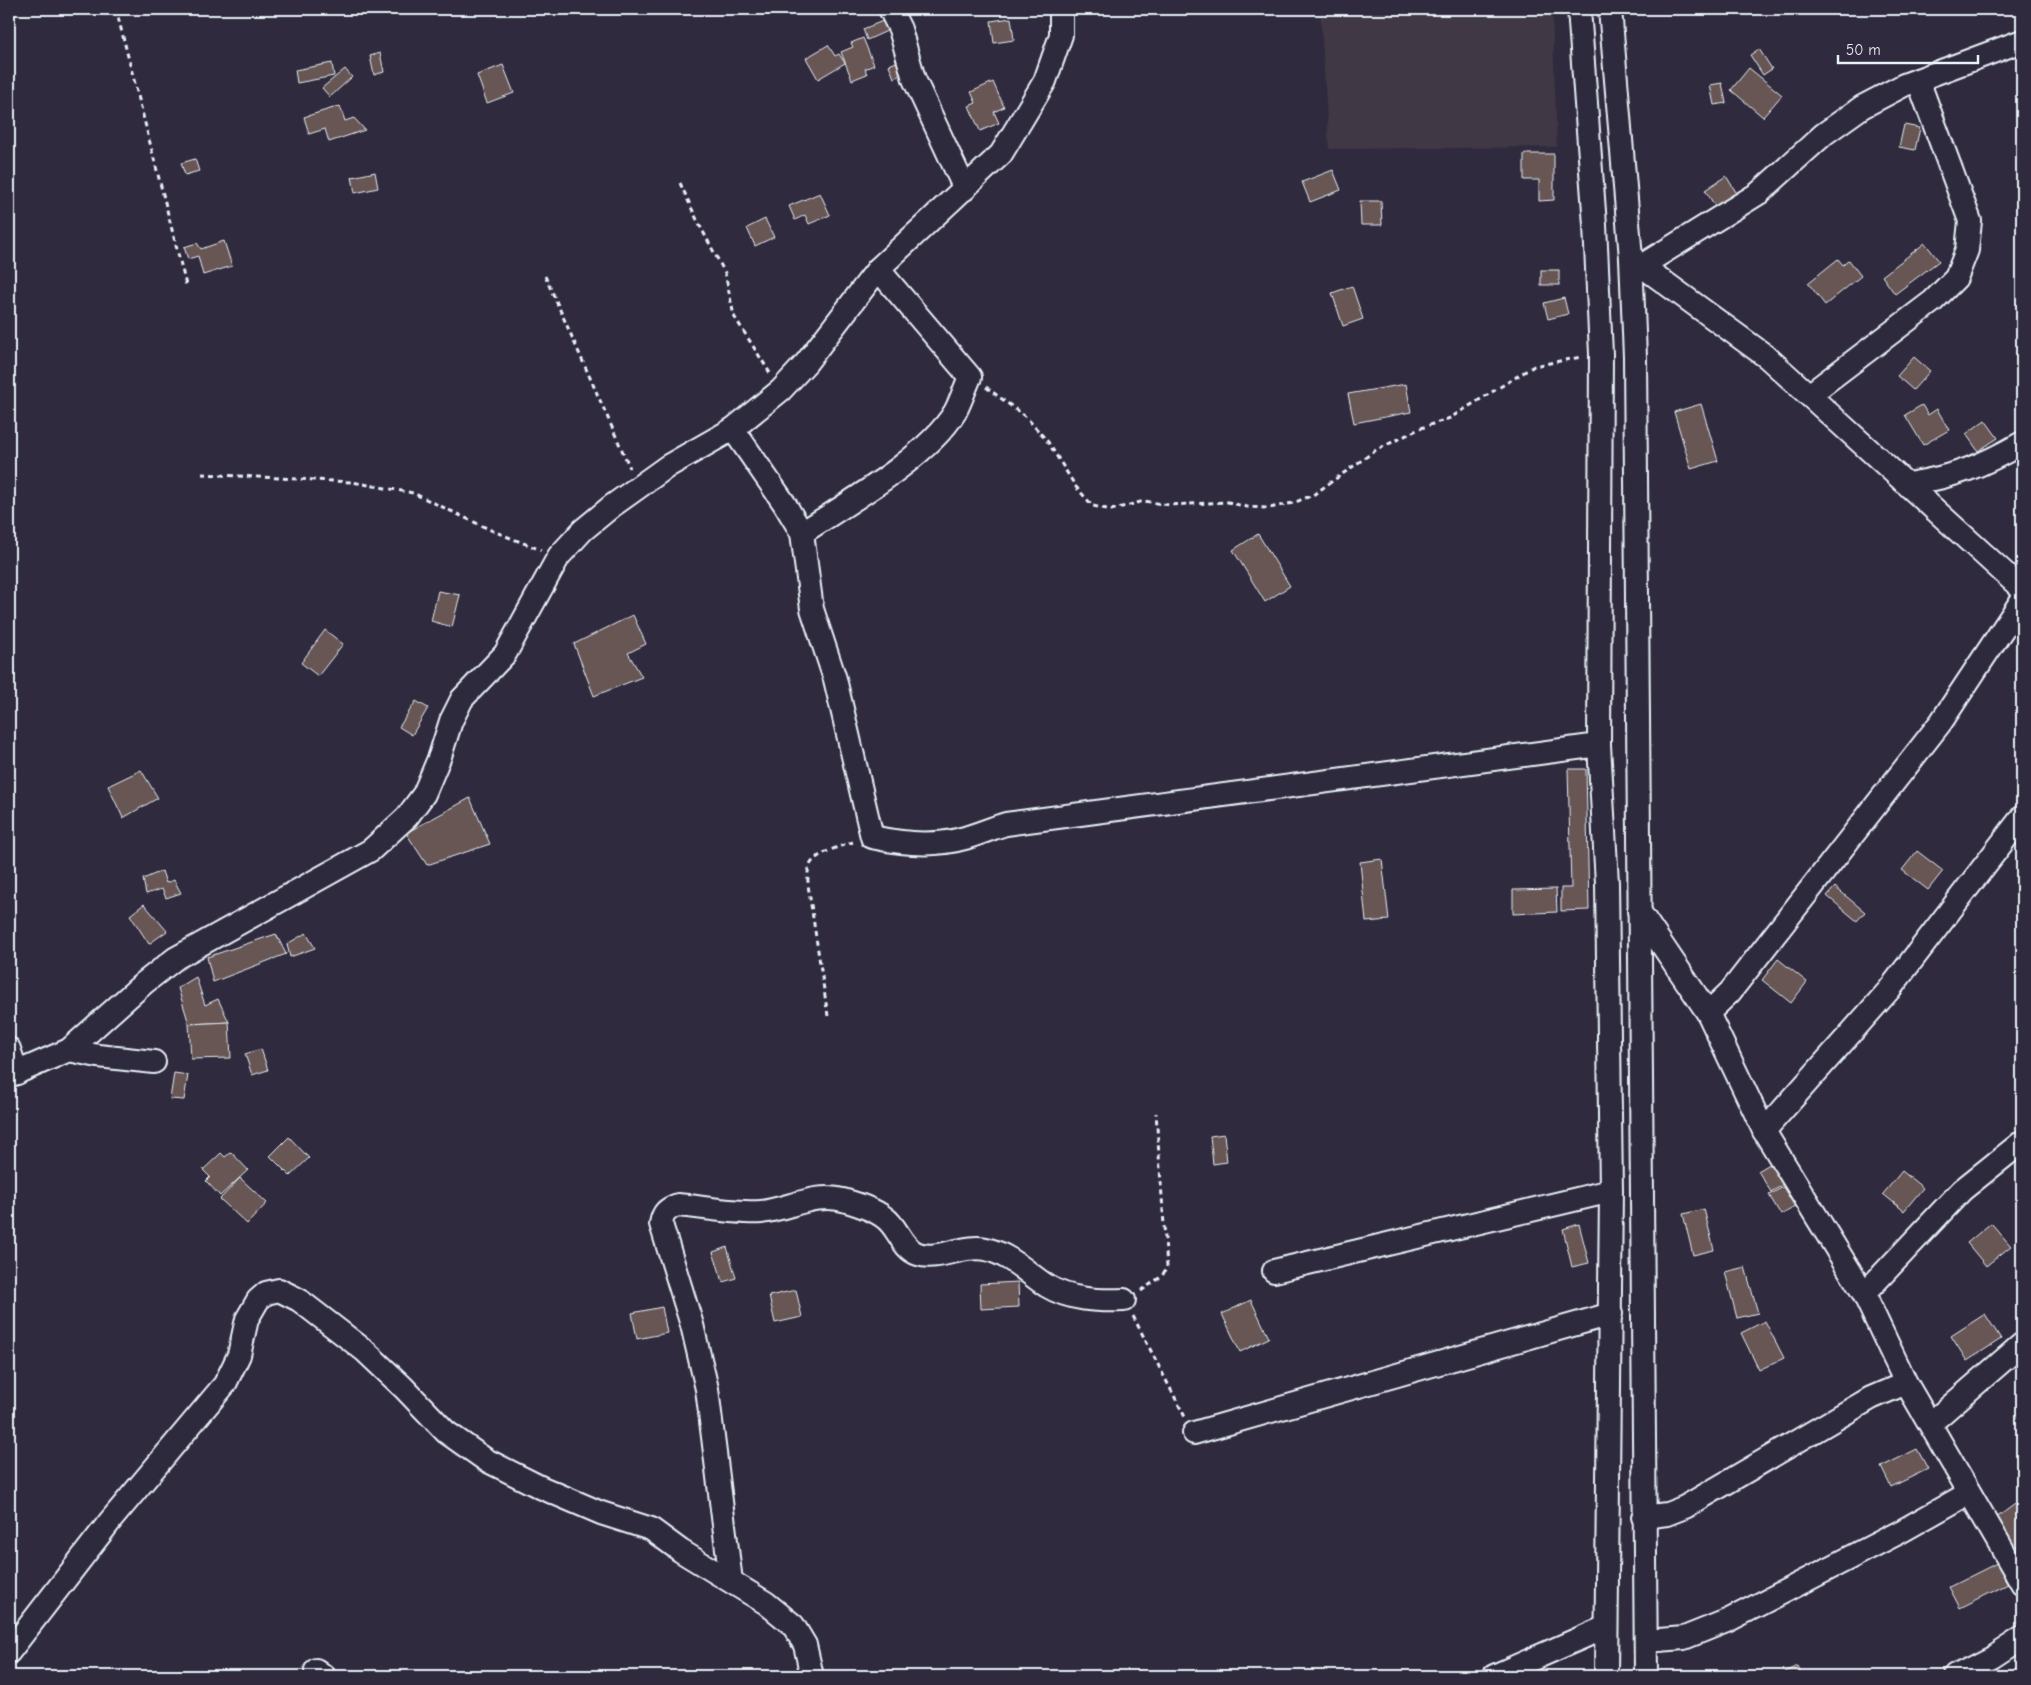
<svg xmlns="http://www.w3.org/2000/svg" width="2031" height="1685" font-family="'Comic Neue',sans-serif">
  <rect width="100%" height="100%" fill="#2f2a3d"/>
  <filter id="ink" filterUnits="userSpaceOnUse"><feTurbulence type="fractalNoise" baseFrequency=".02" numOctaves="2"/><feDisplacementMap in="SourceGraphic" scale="10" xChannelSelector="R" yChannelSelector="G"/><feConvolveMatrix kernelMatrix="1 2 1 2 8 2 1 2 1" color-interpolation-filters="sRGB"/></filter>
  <g filter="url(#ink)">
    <polygon fill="#403844" points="1320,9 1552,9 1557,147 1329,149"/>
    <g fill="#675755" stroke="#e8f1f8">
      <polygon points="1011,18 1014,40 994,43 991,21"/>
      <polygon points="883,21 887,31 867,40 863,29"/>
      <polygon points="863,38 874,65 865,69 867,74 852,80 841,52 853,47 851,43"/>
      <polygon points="828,45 835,56 839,54 845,63 818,79 806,58"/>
      <polygon points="1759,49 1772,69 1763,75 1750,55"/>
      <polygon points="380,53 384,72 374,75 370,56"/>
      <polygon points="904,59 909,71 894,78 889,65"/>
      <polygon points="332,63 334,76 297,83 295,70"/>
      <polygon points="503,65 514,93 487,103 477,75"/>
      <polygon points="1749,68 1782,95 1763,117 1731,90"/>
      <polygon points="345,69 352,77 330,97 322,88"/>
      <polygon points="993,82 1004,107 994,112 999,123 980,131 969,106 976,103 971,92"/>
      <polygon points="1722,83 1726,103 1714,105 1710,85"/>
      <polygon points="340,106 345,121 354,118 365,130 329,142 325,129 309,134 304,117"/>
      <polygon points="1904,125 1920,128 1915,150 1899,147"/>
      <polygon points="1524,154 1554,154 1554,200 1539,201 1539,180 1524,180"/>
      <polygon points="195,159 199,171 185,175 181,163"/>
      <polygon points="1333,170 1341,190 1310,202 1302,182"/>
      <polygon points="375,172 378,188 355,193 352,177"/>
      <polygon points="1726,176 1741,200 1720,214 1705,190"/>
      <polygon points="820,193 830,215 809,224 805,215 795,220 789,206"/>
      <polygon points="1360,201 1381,201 1382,225 1361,225"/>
      <polygon points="765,219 774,237 755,246 747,228"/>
      <polygon points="224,241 232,266 203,275 198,256 188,259 184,247 197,243 201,249"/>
      <polygon points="1925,243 1939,261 1895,294 1882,276"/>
      <polygon points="1838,259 1843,265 1849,260 1861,276 1825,305 1808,283"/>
      <rect x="1541" y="270" width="18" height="15"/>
      <polygon points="1352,286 1363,319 1343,326 1332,293"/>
      <polygon points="1564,298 1568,314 1548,319 1544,303"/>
      <polygon points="1914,357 1930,371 1913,390 1897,376"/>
      <polygon points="1406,384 1411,412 1354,423 1348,394"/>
      <polygon points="1701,404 1718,461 1691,469 1674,412"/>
      <polygon points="1922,405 1928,415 1937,409 1949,430 1923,445 1905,415"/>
      <polygon points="1985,420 1998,438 1978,451 1966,434"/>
      <polygon points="1258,534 1290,586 1265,602 1233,550"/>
      <polygon points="438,591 460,595 452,627 431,621"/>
      <polygon points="633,615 646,644 628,653 642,677 594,696 574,644"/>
      <polygon points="325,630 343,644 318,676 301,663"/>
      <polygon points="416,701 428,708 412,735 399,727"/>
      <polygon points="1568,769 1586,769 1589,910 1561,911 1561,888 1571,888"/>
      <polygon points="141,770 158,798 123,818 108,786"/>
      <polygon points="470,798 490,844 427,865 406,833"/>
      <polygon points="1917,851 1943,871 1928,890 1902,870"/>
      <polygon points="1382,859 1389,920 1366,922 1360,862"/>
      <polygon points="162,871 166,883 174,880 181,893 166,898 162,889 146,894 143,879"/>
      <polygon points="1835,887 1865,912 1857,921 1827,896"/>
      <polygon points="1556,889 1557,912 1513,914 1513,890"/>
      <polygon points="144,904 167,931 149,944 130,915"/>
      <polygon points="306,933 315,948 290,957 287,944"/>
      <polygon points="276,934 286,954 213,982 207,957"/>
      <polygon points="1778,959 1807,982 1791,1003 1762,980"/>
      <polygon points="196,977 205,1005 218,999 229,1022 189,1024 178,988"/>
      <polygon points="229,1022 231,1058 191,1059 189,1024"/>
      <polygon points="261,1049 268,1070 252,1075 245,1054"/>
      <polygon points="174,1073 188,1075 184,1100 170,1099"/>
      <polygon points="1224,1134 1227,1162 1213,1164 1210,1136"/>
      <polygon points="289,1137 309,1158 290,1176 270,1156"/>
      <polygon points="231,1152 248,1170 220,1196 206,1181 210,1177 203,1170 221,1153 225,1157"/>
      <polygon points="1773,1162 1786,1183 1771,1192 1758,1171"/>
      <polygon points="1902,1171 1923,1188 1904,1211 1883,1194"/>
      <polygon points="240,1178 267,1203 247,1224 220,1199"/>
      <polygon points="1783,1187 1795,1207 1781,1215 1769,1195"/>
      <polygon points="1704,1209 1714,1250 1693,1255 1683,1214"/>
      <polygon points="1991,1223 2011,1246 1986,1266 1967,1243"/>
      <polygon points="1579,1224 1589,1263 1572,1267 1563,1229"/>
      <polygon points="727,1247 736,1278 723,1282 713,1252"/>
      <polygon points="1745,1267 1758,1313 1737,1318 1725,1272"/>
      <polygon points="1018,1282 1019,1307 981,1309 980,1284"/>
      <polygon points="796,1290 802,1317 775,1323 769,1296"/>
      <polygon points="1251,1300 1269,1338 1240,1352 1222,1314"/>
      <polygon points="662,1307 667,1333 637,1339 632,1313"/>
      <polygon points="1985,1314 2001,1339 1967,1361 1951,1336"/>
      <polygon points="1765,1321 1784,1358 1759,1370 1741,1333"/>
      <polygon points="1917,1449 1928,1469 1891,1487 1881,1467"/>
      <polygon points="2022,1499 2022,1542 2013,1549 1992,1521"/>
      <polygon points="1997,1563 2008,1584 1960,1608 1949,1587"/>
      <polygon points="1798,1666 1803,1676 1777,1676"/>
    </g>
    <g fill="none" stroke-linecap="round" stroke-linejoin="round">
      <defs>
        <g id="minor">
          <polyline points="890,9 900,29 914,79 965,189"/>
          <polyline points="1579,9 1595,225 1601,354 1599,745 1607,883 1611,1191 1606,1676"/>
          <polyline points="1610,9 1631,258 1635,357 1646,1676"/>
          <polyline points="1631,258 1767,357 2022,589"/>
          <polyline points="1641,266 1759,193 1824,134 1862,107 1904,85 2022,41"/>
          <polyline points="1809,395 1933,301 1956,278 1967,250 1970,221 1918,80"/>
          <path d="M 733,429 L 784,503 L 802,533 L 812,609 L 835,679 L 872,837 C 903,844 934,847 965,838 C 979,834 992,828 1006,824 L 1599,745"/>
          <path d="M 1908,484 C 1954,477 1982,466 2022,443"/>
          <path d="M 802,533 C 846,504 928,457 955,412 C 961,401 965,388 970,377 L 878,269"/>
          <polyline points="1639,911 1708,1013 1764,1131 1864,1294 1906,1383 2022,1583"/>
          <polyline points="1708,1013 1730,992 1941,722 2022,600"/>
          <polyline points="9,1049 17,1073"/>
          <polyline points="69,1050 98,1056 154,1062"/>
          <polyline points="9,1076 69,1050 144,983 176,958 371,850 407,817 424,794 440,756 451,721 462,699 505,654 559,556 583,530 612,506 668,466 733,429 781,390 806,363 878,269 1001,154 1045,81 1061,35 1061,9"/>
          <polyline points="1764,1131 1889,990 2022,817"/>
          <polyline points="1274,1271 1611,1191"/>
          <polyline points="1864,1294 1962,1190 2022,1142"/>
          <polyline points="1931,1423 2022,1344"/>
          <polyline points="1194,1433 1611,1314"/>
          <polyline points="1643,1517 1667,1514 1685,1507 1871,1398 1906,1383"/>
          <path d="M 731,1581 L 707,1389 L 692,1325 L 661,1224 C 663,1212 667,1209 678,1205 C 701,1207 740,1214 761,1212 C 788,1209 816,1192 843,1200 C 857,1204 874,1209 885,1218 C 898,1227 902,1249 918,1254 C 939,1261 963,1244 986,1249 C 1011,1255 1027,1273 1047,1286 C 1070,1300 1098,1301 1124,1300"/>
          <polyline points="1646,1641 1684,1638 1729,1620 1900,1532 1969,1493"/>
          <polyline points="9,1652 111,1520 225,1384 239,1355 247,1319 258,1300 266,1293 279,1290 299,1300 365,1351 404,1388 446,1432 486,1460 540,1487 601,1513 651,1529 681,1551 766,1603 793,1625 805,1645 812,1676"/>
          <polyline points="316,1670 324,1676"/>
          <polyline points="1494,1676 1606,1627"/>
          <polyline points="1956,1676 1993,1657 2022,1638"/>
        </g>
      </defs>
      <use href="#minor" stroke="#e8f1f8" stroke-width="26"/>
      <g stroke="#e8f1f8" stroke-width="3" stroke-dasharray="5 4" stroke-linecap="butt">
        <polyline points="116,9 186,285"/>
        <polyline points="680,183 698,222 725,273 734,316 770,373"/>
        <polyline points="545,276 630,468"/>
        <polyline points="986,387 1027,418 1048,442 1076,487 1093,506 1111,510 1144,501 1169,505 1228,502 1247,507 1269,508 1293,503 1313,495 1376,450 1421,428 1450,418 1534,366 1581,357"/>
        <polyline points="202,474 352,482 413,493 493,531 541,550"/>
        <path d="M 828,1016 L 808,885 C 808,879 807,871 810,865 C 816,853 841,846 853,842"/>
        <polyline points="1141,1291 1162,1276 1167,1267 1156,1113"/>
        <polyline points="1133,1316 1185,1417"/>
      </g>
      <use href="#minor" stroke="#2f2a3d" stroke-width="22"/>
    </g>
  </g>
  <rect width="2031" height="1685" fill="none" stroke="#2f2a3d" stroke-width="30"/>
  <rect x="15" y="15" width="2001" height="1655" fill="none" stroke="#e8f1f8" stroke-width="2" filter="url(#ink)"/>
  <path d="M1838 55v8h140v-8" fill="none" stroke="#e8f1f8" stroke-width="2.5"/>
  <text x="1846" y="55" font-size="15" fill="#e8f1f8" stroke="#2f2a3d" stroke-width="4" paint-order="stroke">50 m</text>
</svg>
